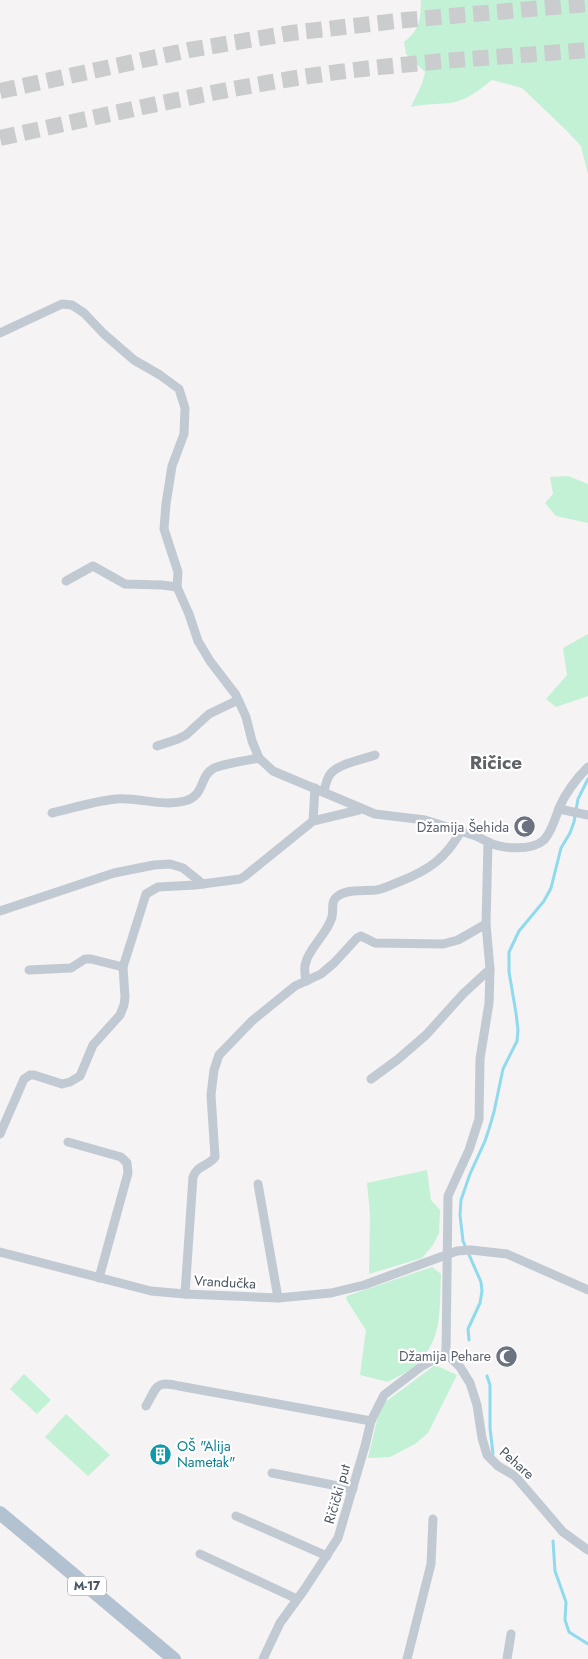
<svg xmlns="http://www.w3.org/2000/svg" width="588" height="1659" font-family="Jost,sans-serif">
  <rect width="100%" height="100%" fill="#f5f3f3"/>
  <g fill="#c3f1d5">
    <path d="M 421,0 L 588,0 L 588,174 L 581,146 L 566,130 L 522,88 L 492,80 C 481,88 469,99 455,102 C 440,105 426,103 411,107 C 416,95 423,85 425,72 L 406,54 L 404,42 C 421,28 420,21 421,0 Z"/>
    <polygon points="568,476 588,484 588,523 556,516 545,503 553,494 550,477"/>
    <polygon points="588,634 588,696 556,707 546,699 567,675 563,648"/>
    <polygon points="427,1170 431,1200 440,1210 439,1233 433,1245 422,1258 369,1274 370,1214 367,1183"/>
    <path d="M 432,1267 L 441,1274 C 439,1313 444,1345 408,1371 C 402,1375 394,1378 388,1382 L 360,1375 L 366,1330 L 346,1299 L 347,1296 Z"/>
    <polygon points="435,1365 457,1375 428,1433 415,1444 390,1457 368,1458 378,1416 384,1403"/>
    <polygon points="24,1374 51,1400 37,1414 10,1389"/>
    <polygon points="66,1414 110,1455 88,1476 45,1437"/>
  </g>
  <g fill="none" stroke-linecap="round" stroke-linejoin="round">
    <g stroke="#90daee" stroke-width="3">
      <polyline points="469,1340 468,1329 480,1303 482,1291 481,1282 463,1241 460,1215 461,1200 470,1174 485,1141 489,1129 494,1112 503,1069 517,1041 518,1030 516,1013 509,972 509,952 519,931 544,901 551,888 561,848 570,833 574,822 578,799 588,779"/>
      <polyline points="487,1376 490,1385 490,1428 493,1454"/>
      <polyline points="553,1541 555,1571 566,1602 565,1620 569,1632 588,1644"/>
    </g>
    <g stroke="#caccce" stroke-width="16" stroke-dasharray="16 8" stroke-linecap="butt">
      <polyline points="0,91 189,50 291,33 406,20 588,4"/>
      <path d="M 0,138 C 96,117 193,95 290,79 C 389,63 488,58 588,50"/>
    </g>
    <g stroke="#c1cad2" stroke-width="9">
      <polyline points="0,333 62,304 72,305 84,313 104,334 134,360 160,375 179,389 185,408 184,434 172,466 166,504 164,529 178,572 177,587 189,614 198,641 210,661 236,695 246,717 252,741 259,758 273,771 375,814 425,820 476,836 488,842 486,924 490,969 489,1003 480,1059 479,1119 469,1150 448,1196 446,1353"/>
      <polyline points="66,581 93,566 125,584 162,585 177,587"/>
      <polyline points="157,746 178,739 186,735 209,714 238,700"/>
      <path d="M 324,792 C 325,787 326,781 329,776 C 335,764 362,760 375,755"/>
      <polyline points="559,809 588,815"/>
      <path d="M 52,813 C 73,808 95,801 116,799 C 139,797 162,807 185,801 C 205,796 199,776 214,768 C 223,764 248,760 259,758"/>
      <polyline points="313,821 315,788"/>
      <path d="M 488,842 C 501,849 532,851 544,840 C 552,831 555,819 559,808 C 566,792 576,779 588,767"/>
      <polyline points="0,911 114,873 154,865 170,864 183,868 203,884"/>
      <polyline points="29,970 71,968 85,959 91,959 123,967"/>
      <path d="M 307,981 C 296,956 326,939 332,917 C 334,909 330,901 338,896 C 348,889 364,891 376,890 C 384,889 393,884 401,881 C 429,870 446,858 461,831"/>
      <polyline points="371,1079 397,1060 426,1035 463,994 490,969"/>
      <polyline points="0,1134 24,1079 30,1075 34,1075 62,1084 70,1082 80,1076 93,1045 120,1015 124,1005 125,997 123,967 146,894 158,887 195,885 240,879 245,876 313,821 359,810 360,808"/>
      <polyline points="68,1142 121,1157 127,1163 128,1173 99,1278"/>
      <polyline points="258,1184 278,1298"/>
      <polyline points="0,1252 151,1291 185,1294 278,1298 331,1293 364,1285 457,1251 471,1250 507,1254 588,1290"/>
      <path d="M 185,1294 L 193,1177 C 197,1165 209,1166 215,1157 L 211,1095 L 214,1070 L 219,1055 L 253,1020 L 295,986 L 321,974 L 334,963 L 357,938 L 361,936 L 375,943 L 443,944 L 458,940 L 486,924"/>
      <polyline points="446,1353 460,1367 470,1383 477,1405 482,1438 487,1455 498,1466 515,1476 563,1532 588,1550"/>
      <path d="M 146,1406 C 157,1387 155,1380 179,1386 L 371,1421"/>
      <polyline points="272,1473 353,1489"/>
      <polyline points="236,1516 327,1556"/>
      <polyline points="200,1554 297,1599"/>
      <polyline points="263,1659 280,1623 304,1590 338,1538 365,1446 371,1421 384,1395 422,1366 446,1353"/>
      <polyline points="407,1659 431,1564 433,1519"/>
      <polyline points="507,1659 511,1634"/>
    </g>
    <polyline stroke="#b3c2d1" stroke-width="14" points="0,1513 174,1659"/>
  </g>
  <defs>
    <symbol id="mosque-disc" viewBox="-11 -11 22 22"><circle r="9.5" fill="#6b7280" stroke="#fff"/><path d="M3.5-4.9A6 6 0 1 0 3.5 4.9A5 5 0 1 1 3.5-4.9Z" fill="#fff"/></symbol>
    <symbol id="building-disc" viewBox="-11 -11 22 22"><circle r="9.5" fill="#0f9aa8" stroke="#fff"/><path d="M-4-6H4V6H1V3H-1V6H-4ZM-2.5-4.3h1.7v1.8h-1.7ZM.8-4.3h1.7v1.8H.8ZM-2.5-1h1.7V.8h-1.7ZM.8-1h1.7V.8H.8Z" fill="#fff"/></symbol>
  </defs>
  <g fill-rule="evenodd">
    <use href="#mosque-disc" x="512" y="814" width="25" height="25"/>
    <use href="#mosque-disc" x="494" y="1344" width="25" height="25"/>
    <use href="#building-disc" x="148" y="1442" width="25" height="25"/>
  </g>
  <g text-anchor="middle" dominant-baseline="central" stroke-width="4.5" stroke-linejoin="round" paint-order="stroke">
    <rect fill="#fff" stroke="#808990" stroke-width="1" x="68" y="1576.5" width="38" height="19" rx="4"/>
    <g font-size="12" font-weight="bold" fill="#4a5661">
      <text x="87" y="1586">M-17</text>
    </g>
    <g font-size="14" fill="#5b616d" stroke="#fff" text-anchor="end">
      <text x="509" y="827">Džamija Šehida</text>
      <text x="491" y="1356">Džamija Pehare</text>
    </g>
    <g font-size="14" fill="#4a5661" stroke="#fff">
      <text transform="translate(225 1282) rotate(3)">Vrandučka</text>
      <text transform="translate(517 1463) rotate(41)">Pehare</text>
      <text transform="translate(337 1494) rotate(-74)">Ričički put</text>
    </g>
    <g font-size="14" fill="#0d838f" stroke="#fff" text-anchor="start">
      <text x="177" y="1446">OŠ "Alija<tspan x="177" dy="16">Nametak"</tspan></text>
    </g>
    <g font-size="19" font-weight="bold" fill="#5f6368" stroke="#fff">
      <text x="496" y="762">Ričice</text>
    </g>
  </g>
</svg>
